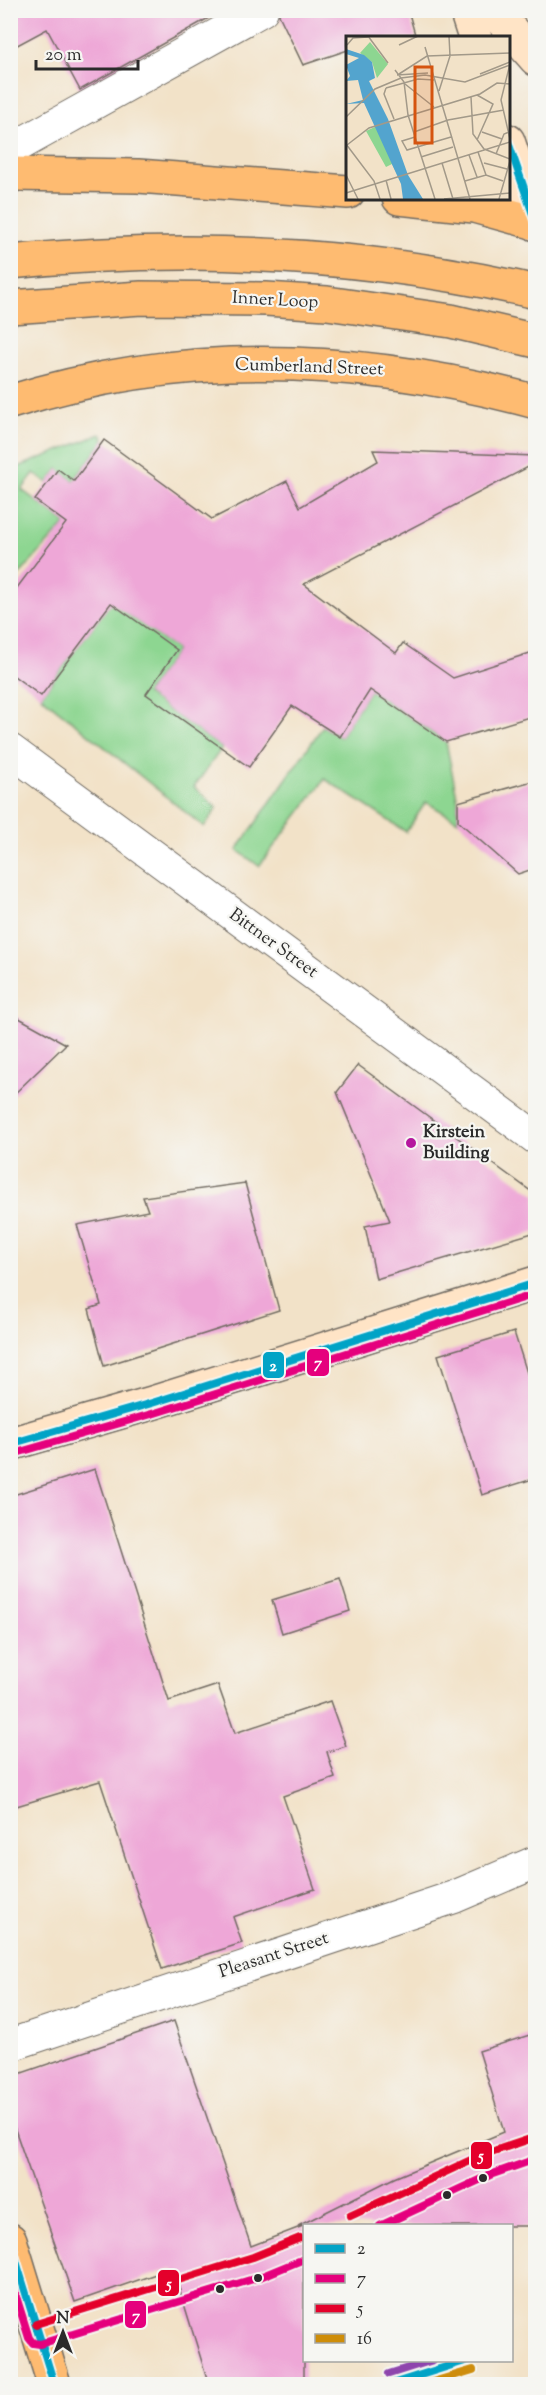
<svg xmlns="http://www.w3.org/2000/svg" width="546" height="2395" font-family="'Sorts Mill Goudy',serif">
  <rect width="100%" height="100%" fill="#f6f6f2"/>
  <filter id="ink" filterUnits="userSpaceOnUse"><feTurbulence type="fractalNoise" baseFrequency=".0167" numOctaves="2"/><feDisplacementMap in="SourceGraphic" scale="12" xChannelSelector="R" yChannelSelector="G"/><feConvolveMatrix kernelMatrix="1 2 1 2 8 2 1 2 1" color-interpolation-filters="sRGB"/></filter>
  <filter id="wash" filterUnits="userSpaceOnUse"><feTurbulence type="fractalNoise" baseFrequency=".008" numOctaves="4" result="noise"/><feDisplacementMap in="SourceGraphic" scale="24" xChannelSelector="R" yChannelSelector="G"/><feGaussianBlur stdDeviation="1.35" result="paint"/><feColorMatrix in="noise" values="0 0 0 0 0 0 0 0 0 0 0 0 0 0 0 0 0 1.4 0 .05"/><feComposite in="paint" operator="in"/></filter>
  <g filter="url(#wash)">
    <rect width="100%" height="100%" fill="#f2e2c8"/>
    <g fill="#8dd691" stroke="#5c805e" stroke-width="1.5">
      <polygon points="101,434 104,440 74,481 58,469 48,483 34,473 22,490 66,523 11,584 11,470"/>
      <polygon points="135,570 126,613 177,650 146,694 222,748 194,787 217,808 204,827 41,696"/>
      <polygon points="370,690 446,742 458,802 458,821 426,802 406,832 325,779 259,866 237,850 323,726 340,737"/>
    </g>
    <g id="blocks">
      <g fill="#eea7d7">
        <polygon points="10,10 223,10 80,90 47,29 10,49"/>
        <polygon points="280,10 408,10 416,38 348,38 348,50 303,65 279,15"/>
        <polygon points="104,440 212,519 287,481 300,507 378,461 373,450 536,456 536,463 304,584 396,653 403,643 453,678 536,651 536,715 446,742 370,690 340,737 292,706 249,767 146,694 177,650 111,603 41,696 10,673 10,597 66,523 35,500 58,469 74,481"/>
        <polygon points="536,780 536,868 518,874 458,821 458,802"/>
        <polygon points="10,1013 66,1044 10,1098"/>
        <polygon points="358,1065 536,1195 536,1232 376,1279 365,1226 390,1221 337,1092"/>
        <polygon points="245,1183 279,1310 104,1366 89,1309 101,1305 77,1225 148,1211 143,1197"/>
        <polygon points="514,1332 536,1401 536,1478 482,1495 438,1355"/>
        <polygon points="95,1469 169,1701 218,1685 235,1733 330,1701 346,1746 327,1752 335,1778 283,1796 315,1889 233,1917 242,1943 162,1969 100,1781 10,1808 10,1496"/>
        <polygon points="340,1579 350,1611 282,1633 272,1600"/>
        <polygon points="174,2021 251,2246 303,2226 298,2226 394,2178 504,2132 479,2051 536,2033 536,2226 304,2226 304,2385 209,2385 173,2268 75,2302 10,2115 10,2077"/>
      </g>
    </g>
  </g>
  <g filter="url(#ink)">
    <use href="#blocks" fill-opacity="0" stroke="#716b62" stroke-width="1.5"/>
    <g fill="none" stroke-linecap="round" stroke-linejoin="round">
      <defs>
        <g id="street">
          <polyline points="10,150 262,10"/>
          <polyline points="10,750 536,1138"/>
          <polyline points="10,2045 454,1897 536,1862"/>
        </g>
        <g id="secondary">
          <polyline points="466,10 475,38"/>
          <polyline points="493,10 536,59"/>
          <polyline points="508,141 536,224"/>
          <polyline points="10,1444 152,1403 536,1283"/>
        </g>
        <g id="primary">
          <polyline points="10,174 138,176 348,192"/>
          <polyline points="399,198 474,206 536,223"/>
          <path d="M 10,402 C 183,347 363,355 536,402"/>
          <polyline points="10,2240 54,2384"/>
        </g>
        <g id="highway">
          <path d="M 10,262 C 188,244 361,252 536,292"/>
          <polyline points="10,307 141,298 266,299 327,303 451,321 536,341"/>
        </g>
      </defs>
      <use href="#street" stroke="#716b62" stroke-width="34"/>
      <use href="#secondary" stroke="#716b62" stroke-width="36"/>
      <use href="#primary" stroke="#716b62" stroke-width="36"/>
      <use href="#highway" stroke="#716b62" stroke-width="36"/>
      <use href="#street" stroke="#fff" stroke-width="32"/>
      <use href="#secondary" stroke="#ffe4c6" stroke-width="33"/>
      <use href="#primary" stroke="#febb71" stroke-width="33"/>
      <use href="#highway" stroke="#febb71" stroke-width="33"/>
      <defs>
        <g id="bus-1">
          <polyline points="508,142 536,223"/>
          <polyline points="10,1444 152,1403 536,1283"/>
          <polyline points="10,2242 54,2384"/>
          <polyline points="392,2384 468,2360"/>
        </g>
        <g id="bus-2">
          <polyline points="13,1454 155,1413 536,1294"/>
          <polyline points="380,2226 490,2175 536,2159"/>
          <polyline points="10,2277 29,2338 33,2343 40,2344 260,2277 304,2259"/>
        </g>
        <g id="bus-3">
          <polyline points="350,2216 482,2155 533,2138"/>
          <polyline points="36,2324 253,2257 300,2238"/>
        </g>
        <polyline id="bus-4" points="426,2384 473,2370"/>
        <polyline id="bus-5" points="389,2374 433,2360"/>
      </defs>
      <use href="#bus-1" stroke="#f6f6f2" stroke-width="12"/>
      <use href="#bus-2" stroke="#f6f6f2" stroke-width="12"/>
      <use href="#bus-3" stroke="#f6f6f2" stroke-width="12"/>
      <use href="#bus-4" stroke="#f6f6f2" stroke-width="12"/>
      <use href="#bus-5" stroke="#f6f6f2" stroke-width="12"/>
      <use href="#bus-1" stroke="#02a3c6" stroke-width="8"/>
      <use href="#bus-2" stroke="#e5007d" stroke-width="8"/>
      <use href="#bus-3" stroke="#e4002b" stroke-width="8"/>
      <use href="#bus-4" stroke="#ce8d09" stroke-width="8"/>
      <use href="#bus-5" stroke="#8e44ad" stroke-width="8"/>
    </g>
  </g>
  <circle fill="#b5179e" stroke="#f6f6f2" stroke-width="2" cx="411" cy="1143" r="6"/>
  <g fill="#2b2b2b" stroke="#f6f6f2" stroke-width="2">
    <circle cx="483" cy="2178" r="5"/>
    <circle cx="447" cy="2195" r="5"/>
    <circle cx="258" cy="2278" r="5"/>
    <circle cx="220" cy="2289" r="5"/>
  </g>
  <g text-anchor="middle" dominant-baseline="central" stroke-width="4.5" stroke-linejoin="round" paint-order="stroke">
    <g font-size="18" fill="#2b2b2b" stroke="#f6f6f2">
      <text transform="translate(275 301) rotate(3)">Inner Loop</text>
      <text transform="translate(309 368) rotate(2)">Cumberland Street</text>
      <text transform="translate(273 944) rotate(36)">Bittner Street</text>
      <text transform="translate(274 1956) rotate(-18)">Pleasant Street</text>
    </g>
    <g font-size="18" font-weight="bold" fill="#2b2b2b" stroke="#f6f6f2" text-anchor="start">
      <text x="423" y="1133">Kirstein<tspan x="423" dy="21">Building</tspan></text>
    </g>
  </g>
  <g transform="translate(346 36)">
    <rect width="164" height="164" fill="#f2e2c8"/>
    <path d="M 24,6 L 42,28 L 31,42 L 26,26 L 14,17 ZM 31,90 L 51,138 L 46,128 L 40,131 L 20,95 Z" fill="#8dd691"/>
    <path d="M 0,13 L 18,19 L 26,26 L 29,42 L 23,45 L 42,83 L 62,139 L 77,163 L 57,163 L 55,148 L 18,67 L 0,68 L 17,64 L 12,44 L 0,45 L 4,40 L 0,29 L 13,22 L 0,18 Z" fill="#53a4ce"/>
    <path fill="none" stroke="#a29989" stroke-width="1.5" d="M 22,0 L 42,27M 1,9 L 7,2 L 22,1M 53,9 L 72,0M 79,11 L 124,163M 164,28 L 155,64 L 164,103M 49,34 L 58,46 L 62,79 L 89,163M 53,38 L 81,20 L 164,17M 134,38 L 164,26M 51,39 L 82,37M 59,48 L 88,71M 40,52 L 38,58 L 48,83M 40,52 L 72,43 L 88,44M 93,55 L 104,20 L 103,0M 125,61 L 127,98 L 138,113M 0,81 L 29,53 L 55,42 L 79,39 L 119,46 L 164,29M 68,96 L 102,84 L 158,74M 136,96 L 156,103M 69,101 L 56,105 L 61,114 L 105,101M 131,104 L 147,68 L 131,59M 0,108 L 28,145 L 34,163M 1,109 L 23,92 L 134,58 L 151,47 L 164,48M 138,113 L 164,123M 132,116 L 140,139M 150,118 L 158,98 L 163,96M 123,119 L 131,141M 75,121 L 107,111M 96,127 L 107,163M 138,127 L 161,133M 0,139 L 12,163M 40,144 L 45,163M 119,145 L 140,139 L 157,145M 0,157 L 164,106M 98,163 L 164,157M 153,163 L 164,125"/>
    <path fill="#d5540f" fill-opacity="0.15" stroke="#d5540f" stroke-width="3" d="M 69,31 L 86,31 L 86,107 L 69,107 Z"/>
    <rect width="164" height="164" fill="none" stroke="#2b2b2b" stroke-width="3"/>
  </g>
  <g stroke="#f6f6f2" stroke-width="2">
    <rect x="306" y="1348" width="24" height="29" rx="6" fill="#e5007d"/>
    <rect x="262" y="1351" width="23" height="28" rx="6" fill="#02a3c6"/>
    <rect x="470" y="2141" width="23" height="29" rx="6" fill="#e4002b"/>
    <rect x="157" y="2269" width="23" height="28" rx="6" fill="#e4002b"/>
    <rect x="124" y="2300" width="23" height="29" rx="6" fill="#e5007d"/>
  </g>
  <g font-size="16" text-anchor="middle" font-weight="bold" fill="#fff">
    <text x="318" y="1368">7</text>
    <text x="273" y="1371">2</text>
    <text x="481" y="2161">5</text>
    <text x="169" y="2289">5</text>
    <text x="136" y="2321">7</text>
  </g>
  <rect width="546" height="2395" fill="none" stroke="#f6f6f2" stroke-width="36"/>
  <rect x="303" y="2224" width="210" height="138" fill="#f6f6f2" stroke="#a5a5a2" stroke-width="1.5"/>
  <rect x="315" y="2244" width="30" height="9" fill="#02a3c6" stroke="#a5a5a2" stroke-width="1.5"/>
  <text x="357" y="2254" font-size="18" fill="#2b2b2b">2</text>
  <rect x="315" y="2274" width="30" height="9" fill="#e5007d" stroke="#a5a5a2" stroke-width="1.5"/>
  <text x="357" y="2284" font-size="18" fill="#2b2b2b">7</text>
  <rect x="315" y="2304" width="30" height="9" fill="#e4002b" stroke="#a5a5a2" stroke-width="1.5"/>
  <text x="357" y="2314" font-size="18" fill="#2b2b2b">5</text>
  <rect x="315" y="2334" width="30" height="9" fill="#ce8d09" stroke="#a5a5a2" stroke-width="1.5"/>
  <text x="357" y="2344" font-size="18" fill="#2b2b2b">16</text>
  <g transform="translate(63 2332)" stroke="#f6f6f2" stroke-width="4.5" paint-order="stroke">
  <path d="M0-4.5L10 22L0 15L-10 22Z" fill="#2b2b2b"/>
  <text y="-9" font-size="16" font-weight="bold" text-anchor="middle" fill="#2b2b2b">N</text>
  </g>
  <path d="M36 60v9h102v-9" fill="none" stroke="#2b2b2b" stroke-width="3"/>
  <text x="45" y="60" font-size="18" fill="#2b2b2b" stroke="#f6f6f2" stroke-width="4.5" paint-order="stroke">20 m</text>
</svg>
